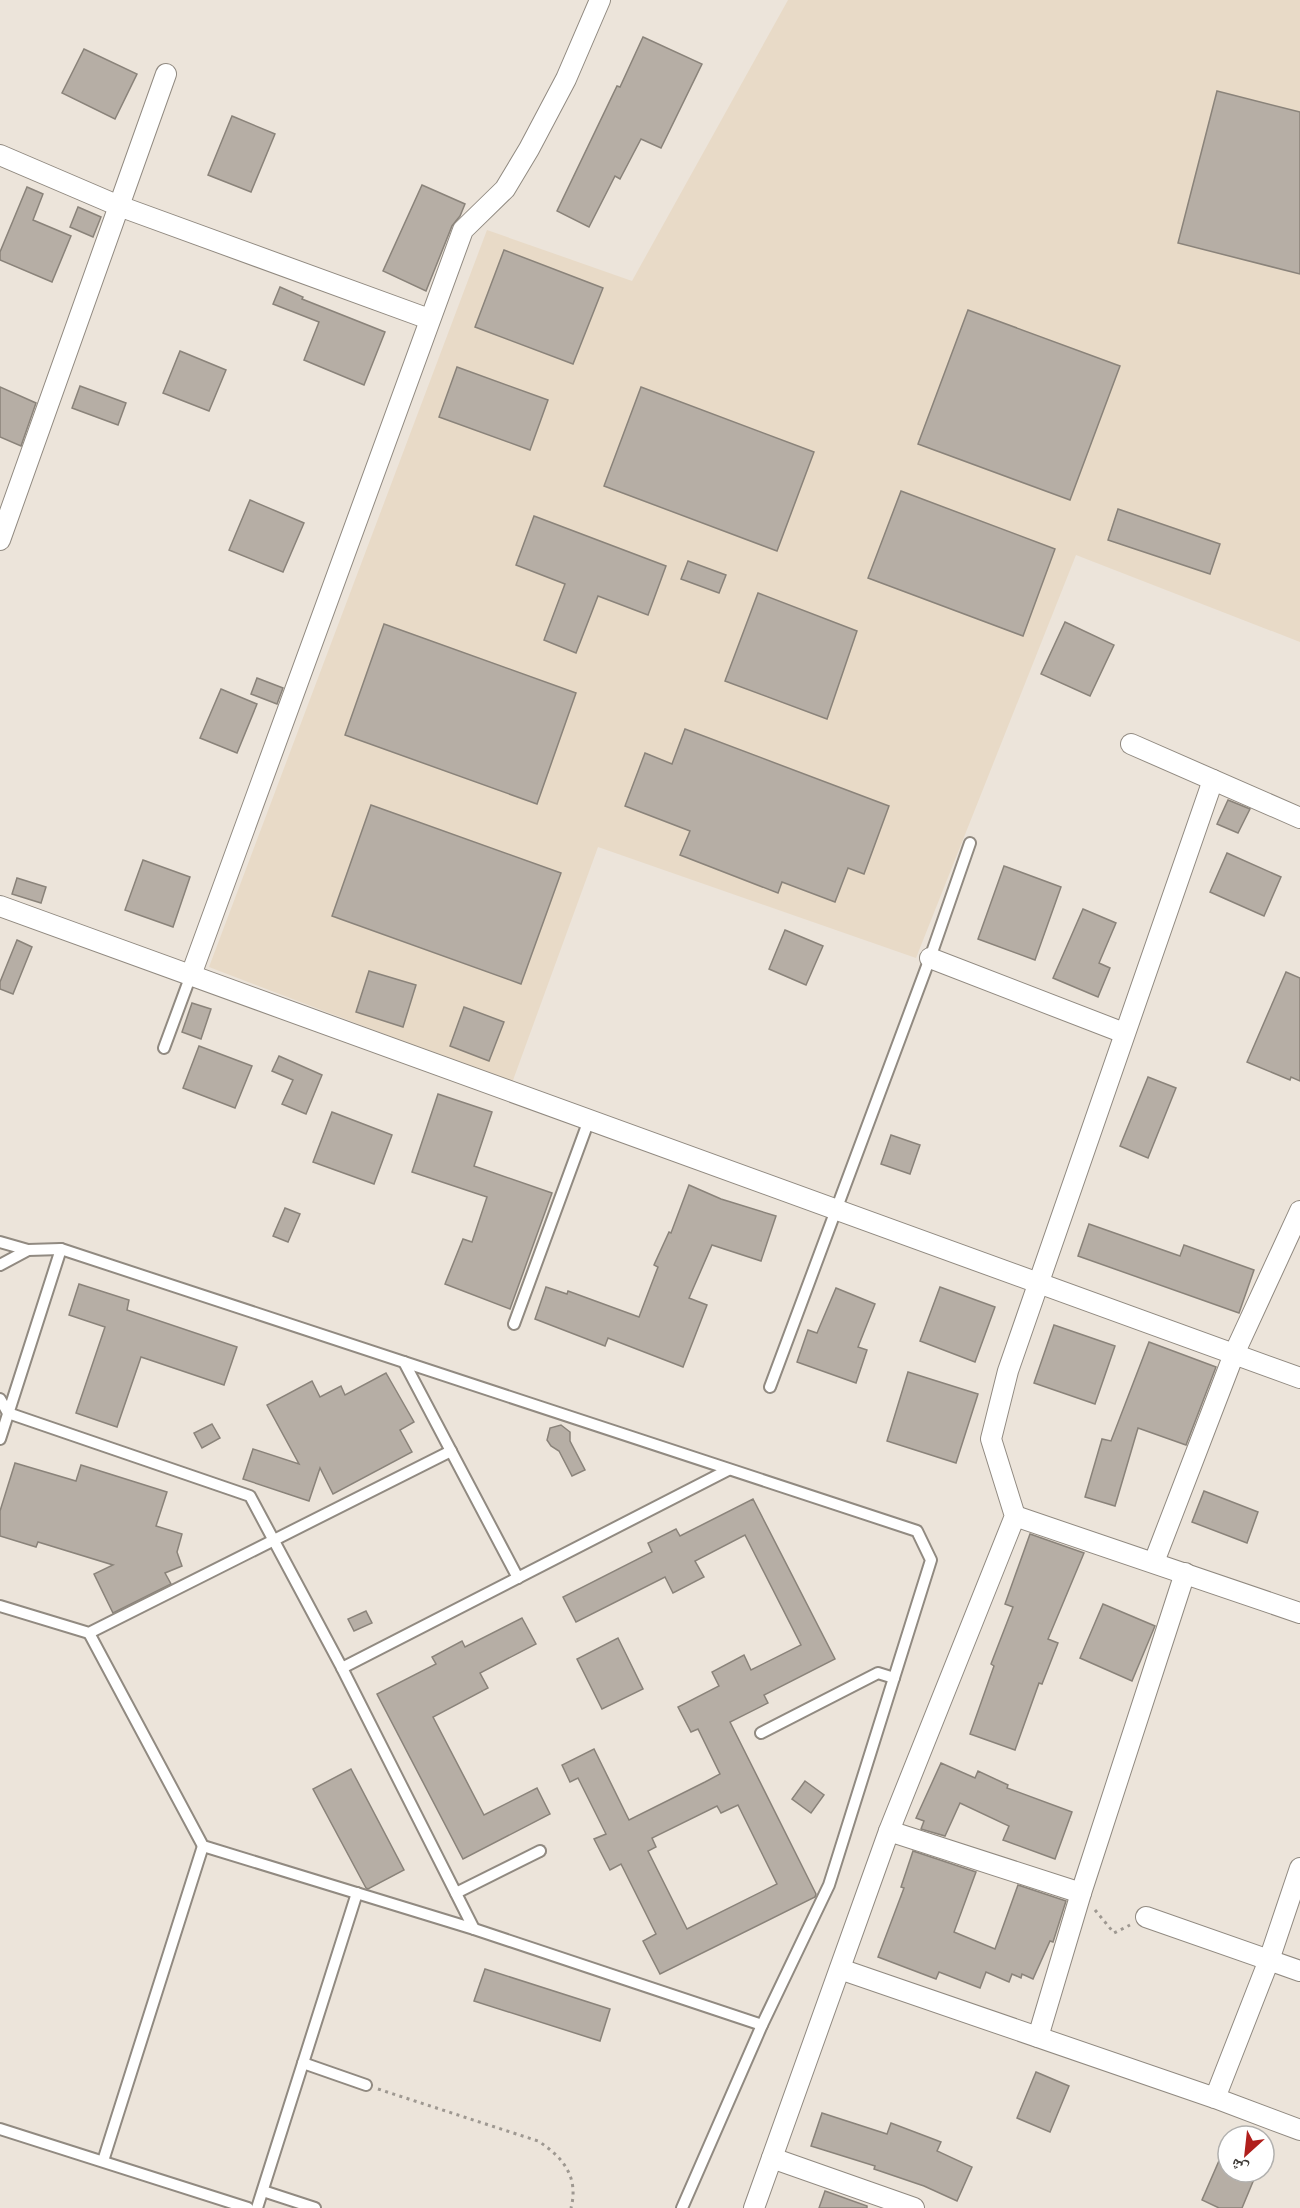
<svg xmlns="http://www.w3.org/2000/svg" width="1300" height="2208" font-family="Commissioner,'Noto Naskh Arabic',sans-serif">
  <rect width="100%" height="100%" fill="#ece4da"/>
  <polygon fill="#e8dac7" points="788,0 1300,0 1300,642 1076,555 916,958 598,847 512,1083 209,967 487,230 632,281"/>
  <g fill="#b6aea5" stroke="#8a837a" stroke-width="1.5" fill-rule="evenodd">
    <polygon points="643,37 702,64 661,148 641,139 620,179 615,176 589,227 557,211 617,86 620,87"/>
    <polygon points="84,49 137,74 115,119 62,93"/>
    <polygon points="1217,91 1300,112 1300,274 1178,243"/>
    <polygon points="232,116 275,134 251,192 208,175"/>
    <polygon points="422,185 465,204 460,216 452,226 426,291 383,271"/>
    <polygon points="27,187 43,194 33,220 71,236 52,282 0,260 0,252"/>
    <polygon points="78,207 101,217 93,237 70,227"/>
    <polygon points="504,250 603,288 573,364 475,327"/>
    <polygon points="280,287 303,297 302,299 385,332 364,385 304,360 319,322 273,304"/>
    <polygon points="968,310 1120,366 1070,500 918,444"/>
    <polygon points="180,351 226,370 209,411 163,393"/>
    <polygon points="457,367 548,400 530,450 439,417"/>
    <polygon points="80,386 126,403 118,425 72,408"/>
    <polygon points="0,387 36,403 21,446 0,437"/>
    <polygon points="641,387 814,452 777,551 604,486"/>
    <polygon points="901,491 1055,549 1023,636 868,578"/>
    <polygon points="250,500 304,523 283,572 229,550"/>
    <polygon points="1118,509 1220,544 1210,574 1108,540"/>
    <polygon points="534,516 666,566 648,615 598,596 576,653 544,640 565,584 516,565"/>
    <polygon points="688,561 726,575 719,593 681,579"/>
    <polygon points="758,593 857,631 827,719 725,681"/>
    <polygon points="1065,622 1114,645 1090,696 1041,674"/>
    <polygon points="384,624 576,693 537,804 345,735"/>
    <polygon points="257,678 283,688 277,704 251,694"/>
    <polygon points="221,689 257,704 237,753 200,738"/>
    <polygon points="685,729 889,806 864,874 848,868 835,902 782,882 778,893 680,855 690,831 625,806 645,753 672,764"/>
    <polygon points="1228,800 1250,809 1238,833 1217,824"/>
    <polygon points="371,805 561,873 521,984 332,916"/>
    <polygon points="1227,853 1281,877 1264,916 1210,892"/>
    <polygon points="143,860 190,877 173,927 125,910"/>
    <polygon points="1004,866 1061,887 1035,960 978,939"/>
    <polygon points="17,878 46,887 41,903 12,894"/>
    <polygon points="1083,909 1116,923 1099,963 1110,968 1098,997 1053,978"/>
    <polygon points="785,930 823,946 806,985 769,969"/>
    <polygon points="17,940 32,947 13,994 0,989 0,982"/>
    <polygon points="369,971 416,985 403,1027 356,1012"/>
    <polygon points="1286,972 1300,978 1300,1081 1291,1077 1290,1080 1247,1062"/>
    <polygon points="192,1003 211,1009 201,1039 182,1032"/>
    <polygon points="464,1007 504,1022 489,1061 450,1046"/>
    <polygon points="199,1046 252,1066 235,1108 183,1088"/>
    <polygon points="279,1056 322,1075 306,1114 282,1104 293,1080 272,1071"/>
    <polygon points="1148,1077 1176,1088 1148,1158 1120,1146"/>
    <polygon points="438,1094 492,1112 474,1166 552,1193 510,1309 445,1284 463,1239 472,1242 487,1197 412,1172"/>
    <polygon points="332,1112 392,1135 374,1184 313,1162"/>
    <polygon points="891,1135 920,1145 910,1174 881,1164"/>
    <polygon points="689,1185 721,1199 776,1216 761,1261 712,1245 689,1298 707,1305 683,1367 608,1338 605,1346 535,1319 546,1287 567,1294 568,1291 639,1317 658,1267 654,1265 669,1232 671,1233"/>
    <polygon points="285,1208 300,1214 288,1242 273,1236"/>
    <polygon points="1089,1224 1180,1256 1184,1245 1254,1270 1239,1313 1078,1256"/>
    <polygon points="79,1284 129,1300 127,1310 237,1347 224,1385 141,1357 117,1427 76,1413 105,1327 69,1315"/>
    <polygon points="940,1287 995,1307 975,1362 920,1341"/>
    <polygon points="836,1288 875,1304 858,1347 867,1350 856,1383 797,1362 808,1330 817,1333"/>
    <polygon points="1054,1325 1115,1346 1095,1404 1034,1383"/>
    <polygon points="1149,1342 1216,1367 1186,1445 1138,1428 1115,1506 1085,1497 1102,1439 1111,1441"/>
    <polygon points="908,1372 978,1394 956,1463 887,1441"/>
    <polygon points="386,1373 414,1422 400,1430 412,1452 333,1494 320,1468 309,1501 243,1479 253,1449 299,1464 267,1405 312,1381 320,1397 341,1386 345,1395"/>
    <polygon points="212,1424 220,1438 202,1448 194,1433"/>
    <polygon points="561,1425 570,1432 570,1441 585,1470 572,1476 559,1451 551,1446 547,1440 550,1428"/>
    <polygon points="15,1463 76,1481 81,1465 167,1492 156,1526 182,1534 177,1552 182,1566 165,1573 171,1584 113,1613 94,1574 113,1565 38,1542 36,1547 0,1536 0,1511"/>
    <polygon points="1204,1491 1258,1512 1247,1543 1192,1522"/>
    <path d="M 753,1499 L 835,1659 L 764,1695 L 768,1703 L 730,1722 L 816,1894 L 815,1897 L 660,1974 L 643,1941 L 656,1934 L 621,1864 L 610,1870 L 594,1839 L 606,1834 L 578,1778 L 570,1782 L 562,1765 L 594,1749 L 629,1820 L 705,1782 L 720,1774 L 698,1729 L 691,1732 L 678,1707 L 719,1686 L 712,1672 L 744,1655 L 751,1670 L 801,1645 L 745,1535 L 695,1561 L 704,1577 L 673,1593 L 665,1577 L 576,1622 L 563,1597 L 652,1552 L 648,1543 L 676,1529 L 680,1536 ZM 738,1805 L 777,1884 L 687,1929 L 648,1851 L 656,1847 L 652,1838 L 717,1806 L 721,1813 Z"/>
    <polygon points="1030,1534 1084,1553 1048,1639 1058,1643 1042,1684 1039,1683 1015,1750 970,1734 994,1666 991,1664 1013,1607 1005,1604"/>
    <polygon points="1103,1604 1155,1626 1132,1681 1080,1658"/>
    <polygon points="366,1611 372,1623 354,1631 348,1619"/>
    <polygon points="522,1618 536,1644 480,1673 488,1688 433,1717 484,1815 537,1788 550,1814 463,1859 377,1694 436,1664 432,1657 462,1641 465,1647"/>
    <polygon points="618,1638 643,1689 602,1709 577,1659"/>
    <polygon points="941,1763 975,1778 978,1771 1008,1785 1007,1788 1072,1812 1055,1859 1003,1840 1009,1826 960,1803 945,1836 921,1829 924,1821 916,1818"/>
    <polygon points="351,1769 404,1870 368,1889 366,1888 313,1789"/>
    <polygon points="805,1781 824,1795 811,1813 792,1799"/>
    <polygon points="913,1851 976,1872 954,1932 995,1949 1018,1885 1066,1901 1053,1942 1050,1941 1033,1979 1022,1974 1021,1978 1012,1974 1009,1982 986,1972 980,1988 939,1972 936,1979 878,1957 904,1888 901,1887"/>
    <polygon points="485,1969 610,2009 600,2041 474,2001"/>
    <polygon points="1036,2072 1069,2086 1050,2132 1017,2118"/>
    <polygon points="822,2113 887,2134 891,2123 941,2142 937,2151 972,2167 957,2201 924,2186 874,2169 875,2166 811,2146"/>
    <polygon points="1228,2140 1228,2172 1257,2172 1242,2208 1219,2208 1202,2200"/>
    <polygon points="825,2191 867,2206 867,2208 819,2208"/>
  </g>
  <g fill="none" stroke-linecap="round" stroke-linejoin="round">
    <defs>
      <g id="lane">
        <polyline points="164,1048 191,975"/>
        <polyline points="0,1242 28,1250"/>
        <polyline points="0,1265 28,1250 61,1249 917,1531 931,1560 829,1885 762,2025 682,2208"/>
        <polyline points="514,1324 589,1120"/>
        <polyline points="404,1362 518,1578"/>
        <polyline points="770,1387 930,958 970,843"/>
        <polyline points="0,1399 8,1413 250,1496 342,1668 474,1929"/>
        <polyline points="0,1439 61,1249"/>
        <polyline points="0,1606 89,1633 451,1451"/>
        <polyline points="89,1633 203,1846 474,1929 762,2025"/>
        <polyline points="342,1668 728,1470"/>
        <polyline points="761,1733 878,1673 894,1678"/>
        <polyline points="456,1893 540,1851"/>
        <polyline points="303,2063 366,2085"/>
        <polyline points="0,2129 248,2208"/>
        <polyline points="103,2161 203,1846"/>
        <polyline points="263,2191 315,2208"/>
        <polyline points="257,2208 357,1893"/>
      </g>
      <g id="street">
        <polyline points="0,155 119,206 429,319"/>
        <polyline points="0,540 166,74"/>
        <polyline points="1131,744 1300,818"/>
        <polyline points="0,906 1300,1378"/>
        <polyline points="930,958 1124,1033"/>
        <polyline points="191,975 463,230 505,189 529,149 566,79 600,0"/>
        <polyline points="1015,1516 1300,1613"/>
        <polyline points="1154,1562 1234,1354 1300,1211"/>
        <polyline points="889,1831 1081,1893"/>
        <polyline points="1146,1917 1300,1971"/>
        <polyline points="840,1969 1215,2098 1300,2130"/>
        <polyline points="1038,2037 1081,1893 1185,1573"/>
        <polyline points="1215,2098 1269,1960 1300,1868"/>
        <polyline points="772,2158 914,2208"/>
        <polyline points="754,2208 889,1831 1015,1516 991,1439 1008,1371 1213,780"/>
      </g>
    </defs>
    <use href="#lane" stroke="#918a81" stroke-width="14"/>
    <use href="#street" stroke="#918a81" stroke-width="22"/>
    <g stroke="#9e9891" stroke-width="3" stroke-dasharray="3 4.5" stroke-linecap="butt">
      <polyline points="1095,1910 1114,1933 1130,1925"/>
      <path d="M 378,2089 L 538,2141 C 563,2157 579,2177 571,2208"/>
    </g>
    <use href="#lane" stroke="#fff" stroke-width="10"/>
    <use href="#street" stroke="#fff" stroke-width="20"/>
  </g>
  <g transform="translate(1246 2154) rotate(207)"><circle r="28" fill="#ffffff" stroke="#b2b1af" stroke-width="1.5"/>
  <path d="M0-4.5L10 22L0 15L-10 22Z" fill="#b01f1c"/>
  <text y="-9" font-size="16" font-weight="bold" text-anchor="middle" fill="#3f3c38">ش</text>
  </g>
</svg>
